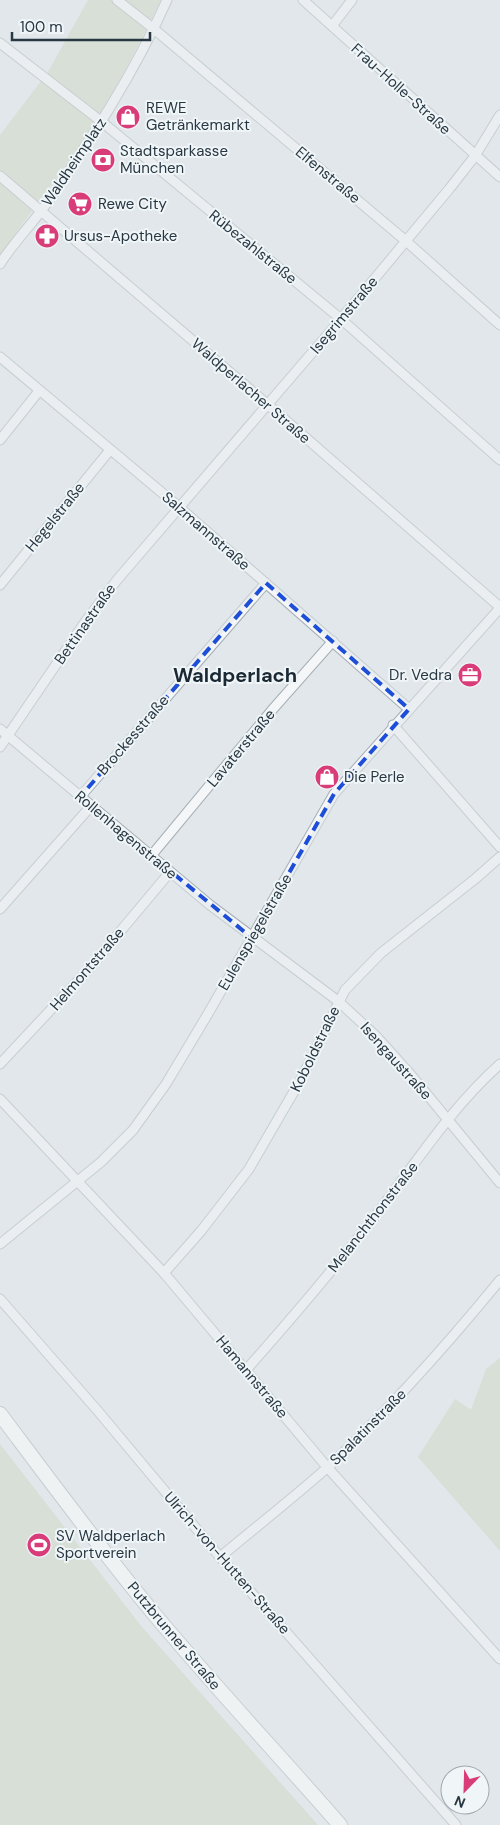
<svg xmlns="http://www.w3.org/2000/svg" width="500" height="1825" font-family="'DM Sans',sans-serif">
  <rect width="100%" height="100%" fill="#e1e7ea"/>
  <g fill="#cbd5c1">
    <path d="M 88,0 L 161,0 C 141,40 121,80 97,118 C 68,166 32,209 0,255 L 0,135 L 48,72 Z"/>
    <polygon points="500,1358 500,1551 418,1457 455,1399 471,1410 486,1369"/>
    <polygon points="0,1444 142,1627 318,1825 0,1825"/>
  </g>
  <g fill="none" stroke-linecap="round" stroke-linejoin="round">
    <defs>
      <g id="minor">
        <polyline points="117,0 154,29 406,241 500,325"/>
        <polyline points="303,0 500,177"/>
        <polyline points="332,26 352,0"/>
        <polyline points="0,43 102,122 341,319 500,460"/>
        <polyline points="0,176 267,404 500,607"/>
        <path d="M 0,264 C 12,245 28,228 42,210 C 89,143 134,74 167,0"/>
        <polyline points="0,357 179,507 409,709"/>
        <polyline points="0,440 39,391"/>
        <polyline points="0,585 110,450"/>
        <polyline points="393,725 500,847"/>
        <polyline points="0,729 210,905 338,1001 376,1036 411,1075 500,1183"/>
        <polyline points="0,747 85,622 117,580 341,319 450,188 475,156 500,115"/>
        <polyline points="80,797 266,583"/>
        <polyline points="151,856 272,710 333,641"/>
        <polyline points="0,909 91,806"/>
        <polyline points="0,1064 88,970 170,872"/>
        <polyline points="0,1099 164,1273 327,1467 500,1659"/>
        <polyline points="0,1244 101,1162 133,1130 166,1084 209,1012 334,794 500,608"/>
        <polyline points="164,1273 201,1231 249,1169 300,1081 345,990 381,953 475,879 500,857"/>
        <polyline points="0,1299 97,1410 220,1557 456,1825"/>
        <path d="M 246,1370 C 293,1317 339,1263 382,1207 C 420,1157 453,1106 500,1064"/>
        <path d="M 220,1557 C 256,1527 293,1498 328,1467 C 390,1409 446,1346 500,1280"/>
      </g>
      <path id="secondary" d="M 0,1414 C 51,1482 101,1550 155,1615 C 215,1687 279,1755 340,1825"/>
    </defs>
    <use href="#minor" stroke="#a6afb5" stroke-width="11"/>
    <use href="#secondary" stroke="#a6afb5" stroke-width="16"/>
    <use href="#minor" stroke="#f4f6f8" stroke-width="9"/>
    <use href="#secondary" stroke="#fff" stroke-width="14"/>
  </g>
  <path d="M0 0H500V1825H0ZM 266,583 L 409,709 L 334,794 L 252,938 L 80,797 Z" fill="#e1e7ea" fill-opacity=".55" fill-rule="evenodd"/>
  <path fill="none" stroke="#1d4ed8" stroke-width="4" stroke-dasharray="10 6" stroke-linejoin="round" d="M 266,583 L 409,709 L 334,794 L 252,938 L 80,797 Z"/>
  <defs>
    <symbol id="shop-disc" viewBox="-11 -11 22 22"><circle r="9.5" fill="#d83d79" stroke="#f0f5f8"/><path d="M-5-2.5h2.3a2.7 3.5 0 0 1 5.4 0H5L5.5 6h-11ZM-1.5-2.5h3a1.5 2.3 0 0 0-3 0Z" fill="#fff"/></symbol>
    <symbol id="bank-disc" viewBox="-11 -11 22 22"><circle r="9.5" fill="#d83d79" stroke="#f0f5f8"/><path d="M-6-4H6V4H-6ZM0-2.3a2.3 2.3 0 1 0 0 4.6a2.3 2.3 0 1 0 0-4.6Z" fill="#fff"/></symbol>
    <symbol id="supermarket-disc" viewBox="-11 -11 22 22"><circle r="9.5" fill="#d83d79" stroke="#f0f5f8"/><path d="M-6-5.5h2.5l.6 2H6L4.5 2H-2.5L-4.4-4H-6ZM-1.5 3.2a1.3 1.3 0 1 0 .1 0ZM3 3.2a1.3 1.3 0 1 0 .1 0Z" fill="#fff"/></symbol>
    <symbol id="pharmacy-disc" viewBox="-11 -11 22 22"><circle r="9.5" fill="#d83d79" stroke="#f0f5f8"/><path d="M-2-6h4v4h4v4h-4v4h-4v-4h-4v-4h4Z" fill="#fff"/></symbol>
    <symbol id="office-disc" viewBox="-11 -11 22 22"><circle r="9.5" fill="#d83d79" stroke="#f0f5f8"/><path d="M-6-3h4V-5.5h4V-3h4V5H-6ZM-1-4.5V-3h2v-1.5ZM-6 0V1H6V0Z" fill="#fff"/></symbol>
    <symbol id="stadium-disc" viewBox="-11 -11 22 22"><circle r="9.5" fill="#d83d79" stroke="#f0f5f8"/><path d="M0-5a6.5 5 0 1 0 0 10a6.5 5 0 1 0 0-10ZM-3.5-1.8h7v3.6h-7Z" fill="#fff"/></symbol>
  </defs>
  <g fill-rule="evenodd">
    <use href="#shop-disc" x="114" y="103" width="28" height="28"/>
    <use href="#bank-disc" x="89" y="146" width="28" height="28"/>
    <use href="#supermarket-disc" x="66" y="190" width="28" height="28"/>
    <use href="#pharmacy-disc" x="33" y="222" width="28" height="28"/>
    <use href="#office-disc" x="456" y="661" width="28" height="28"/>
    <use href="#shop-disc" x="313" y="763" width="28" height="28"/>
    <use href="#stadium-disc" x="25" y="1531" width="28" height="28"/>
  </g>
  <g text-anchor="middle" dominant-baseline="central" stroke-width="4" stroke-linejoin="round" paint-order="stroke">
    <g font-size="15" fill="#283843" stroke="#f0f5f8">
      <text transform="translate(401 89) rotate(42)">Frau-Holle-Straße</text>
      <text transform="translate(74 162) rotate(-56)">Waldheimplatz</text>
      <text transform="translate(328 175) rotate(40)">Elfenstraße</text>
      <text transform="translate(253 247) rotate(39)">Rübezahlstraße</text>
      <text transform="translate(344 315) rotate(-50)">Isegrimstraße</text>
      <text transform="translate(251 391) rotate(41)">Waldperlacher Straße</text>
      <text transform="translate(55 517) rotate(-51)">Hegelstraße</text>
      <text transform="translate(206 531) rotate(41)">Salzmannstraße</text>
      <text transform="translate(85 624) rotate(-55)">Bettinastraße</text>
      <text transform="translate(133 735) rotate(-49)">Brockesstraße</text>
      <text transform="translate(241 748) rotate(-50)">Lavaterstraße</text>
      <text transform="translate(126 835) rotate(40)">Rollenhagenstraße</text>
      <text transform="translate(255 932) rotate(-60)">Eulenspiegelstraße</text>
      <text transform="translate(87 969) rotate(-49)">Helmontstraße</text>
      <text transform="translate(315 1049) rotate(-64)">Koboldstraße</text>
      <text transform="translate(396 1061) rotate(48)">Isengaustraße</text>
      <text transform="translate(373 1217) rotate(-52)">Melanchthonstraße</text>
      <text transform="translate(252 1377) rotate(50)">Hamannstraße</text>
      <text transform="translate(368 1427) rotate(-45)">Spalatinstraße</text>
      <text transform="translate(227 1563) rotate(49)">Ulrich-von-Hutten-Straße</text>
      <text transform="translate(174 1636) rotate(50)">Putzbrunner Straße</text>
    </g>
    <g font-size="15" fill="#283843" stroke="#f0f5f8" text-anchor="start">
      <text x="146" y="108">REWE<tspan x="146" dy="17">Getränkemarkt</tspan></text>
      <text x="120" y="151">Stadtsparkasse<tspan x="120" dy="17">München</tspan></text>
      <text x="98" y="204">Rewe City</text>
      <text x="64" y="236">Ursus-Apotheke</text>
      <text x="452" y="675" text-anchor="end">Dr. Vedra</text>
      <text x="344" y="777">Die Perle</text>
      <text x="56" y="1536">SV Waldperlach<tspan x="56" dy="17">Sportverein</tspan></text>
    </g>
    <g font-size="20" font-weight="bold" fill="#1a2934" stroke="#f0f5f8">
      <text x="235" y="675">Waldperlach</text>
    </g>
  </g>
  <g transform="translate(465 1790) rotate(203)"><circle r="24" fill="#f0f5f8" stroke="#a0a9b0"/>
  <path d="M0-4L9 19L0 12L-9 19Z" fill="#d83d79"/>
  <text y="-8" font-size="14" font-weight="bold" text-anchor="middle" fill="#283843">N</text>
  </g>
  <path d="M12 32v8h138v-8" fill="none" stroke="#283843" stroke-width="2.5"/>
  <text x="20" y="32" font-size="15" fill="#283843" stroke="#f0f5f8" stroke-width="4" paint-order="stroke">100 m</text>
</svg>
